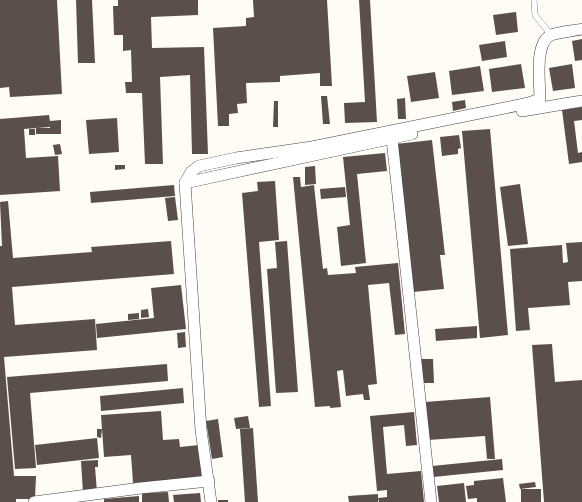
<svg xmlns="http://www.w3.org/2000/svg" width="582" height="502" font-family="Merriweather,serif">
  <rect width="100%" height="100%" fill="#fffbf5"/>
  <g fill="#5b4f4c">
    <polygon points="0,0 57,0 62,94 10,97 9,87 0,88"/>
    <polygon points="76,0 92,0 95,63 78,63"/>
    <polygon points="118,0 198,0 198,15 151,17 152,48 204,47 208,154 192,154 190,75 160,77 163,164 145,164 142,93 126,93 125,82 132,82 131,50 123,51 123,35 114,35 113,6 118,6"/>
    <polygon points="253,0 327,0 332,86 320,86 320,73 280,76 280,82 246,83 247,103 237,104 238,113 229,114 229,126 218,126 213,28 246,26 246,18 254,17"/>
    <polygon points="359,0 370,0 377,122 345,123 344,103 365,102"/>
    <polygon points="516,12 518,32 496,35 493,15"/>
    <polygon points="582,39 582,60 575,61 572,41"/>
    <polygon points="505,41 507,57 482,61 479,45"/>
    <polygon points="521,64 525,88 492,92 489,69"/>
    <polygon points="572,64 575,88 553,91 549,68"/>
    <polygon points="480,66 484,91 452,95 449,71"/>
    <polygon points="435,72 439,98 411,102 407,76"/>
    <polygon points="321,96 327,96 330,124 323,124"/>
    <polygon points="405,98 406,119 398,119 397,99"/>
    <polygon points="465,100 466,108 453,111 452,102"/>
    <polygon points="274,101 278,101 278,127 273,127"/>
    <polygon points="582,107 582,120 574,121 578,153 582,152 582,162 569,164 562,110"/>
    <polygon points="49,115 50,121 61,120 61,134 36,134 36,128 50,128 50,127 24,129 26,158 58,156 60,191 0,195 0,119"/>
    <polygon points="117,118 119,152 89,154 86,120"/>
    <rect x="29" y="129" width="6" height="6"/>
    <polygon points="490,129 508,335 480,338 462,131"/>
    <polygon points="459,135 461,148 458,149 458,154 442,156 440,137"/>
    <polygon points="432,140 445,255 440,255 444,289 413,292 396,144"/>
    <polygon points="60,144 62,154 55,155 53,145"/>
    <polygon points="385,153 387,171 357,174 366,263 341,266 337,227 350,225 343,157"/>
    <polygon points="115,165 125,165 125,169 115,170"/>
    <polygon points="315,166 316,184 305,185 305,167"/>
    <polygon points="293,177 300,177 301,187 314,185 323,269 327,268 328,275 356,273 355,267 398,263 405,334 395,335 389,283 368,285 377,384 368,385 370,400 364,400 363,394 346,396 343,370 337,371 341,407 330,408 330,406 315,407"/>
    <polygon points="275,181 279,240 259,242 271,406 259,407 242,193 258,191 257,182"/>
    <polygon points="520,184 528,244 508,246 500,187"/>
    <polygon points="174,185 175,196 91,203 90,192"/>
    <polygon points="345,187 346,197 321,199 320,189"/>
    <polygon points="175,197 178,220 168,221 165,198"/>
    <polygon points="8,201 13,258 92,252 91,247 171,241 174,274 12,287 15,325 95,319 97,350 4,357 14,476 36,476 35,499 16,499 16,502 0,502 0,246 2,246 0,202"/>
    <polygon points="287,241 298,392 276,393 267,269 277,268 275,242"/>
    <polygon points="582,242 582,281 568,282 570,305 528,308 530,330 516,331 510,249 562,245 563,263 568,262 566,243"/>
    <polygon points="181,285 186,329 97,338 96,324 154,318 151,288"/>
    <polygon points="148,309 149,317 141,318 141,310"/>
    <polygon points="139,313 139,319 128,320 128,314"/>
    <polygon points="477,326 477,338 436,341 435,329"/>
    <polygon points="185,332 186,347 178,348 177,333"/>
    <polygon points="552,344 555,382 582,380 582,502 544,502 532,345"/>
    <polygon points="421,359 433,359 434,383 422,383"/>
    <polygon points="167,364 168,381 30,393 36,468 15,469 7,377"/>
    <polygon points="183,388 184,403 101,411 100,396"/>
    <polygon points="490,397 495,459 487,459 485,436 428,440 425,402"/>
    <polygon points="161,411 163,440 179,439 180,447 199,445 202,478 133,483 131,455 104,457 101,415"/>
    <polygon points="414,412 417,445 406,446 404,425 383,427 387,474 421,471 424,502 379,502 378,498 387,497 387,490 377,491 370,416"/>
    <polygon points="248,416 250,428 236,429 234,418"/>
    <polygon points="218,419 223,457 212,459 206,421"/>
    <polygon points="253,428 258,502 245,502 240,429"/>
    <polygon points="97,429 102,429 101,438 97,437"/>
    <polygon points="97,438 99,458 37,465 35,445"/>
    <polygon points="502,459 503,470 433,477 432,466"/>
    <polygon points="98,460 98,467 95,467 97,492 83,493 81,461"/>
    <polygon points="503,478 506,502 477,502 477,498 468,499 466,486 474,485 474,481"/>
    <polygon points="535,482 536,487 520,489 519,484"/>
    <polygon points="464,483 466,502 439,502 437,486"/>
    <rect x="521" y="489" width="20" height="13"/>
    <polygon points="168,492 169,502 142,502 142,493"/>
    <polygon points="200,493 201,502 174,502 173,495"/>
    <polygon points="378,494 378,502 349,502 348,496"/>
    <polygon points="139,496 139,502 104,502 104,499"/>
    <rect x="218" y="500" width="10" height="2"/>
  </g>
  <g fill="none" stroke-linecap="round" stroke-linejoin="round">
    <defs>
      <polyline id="lane" points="534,0 535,15 551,35"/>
      <g id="street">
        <polyline points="522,111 582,101"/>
        <polyline points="392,139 431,502"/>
        <polyline points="185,183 412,134"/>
        <polyline points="34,502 141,488 209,481"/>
        <path d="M 211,502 L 201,430 L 185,183 L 191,172 L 199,166 L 236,158 L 312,147 L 529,103 L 540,99 C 540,83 534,43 551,35 C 559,32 573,31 582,29"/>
      </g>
    </defs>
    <use href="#lane" stroke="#444" stroke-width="6"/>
    <use href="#street" stroke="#444" stroke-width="12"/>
    <use href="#lane" stroke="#fff" stroke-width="5.5"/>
    <use href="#street" stroke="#fff" stroke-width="11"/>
  </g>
</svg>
